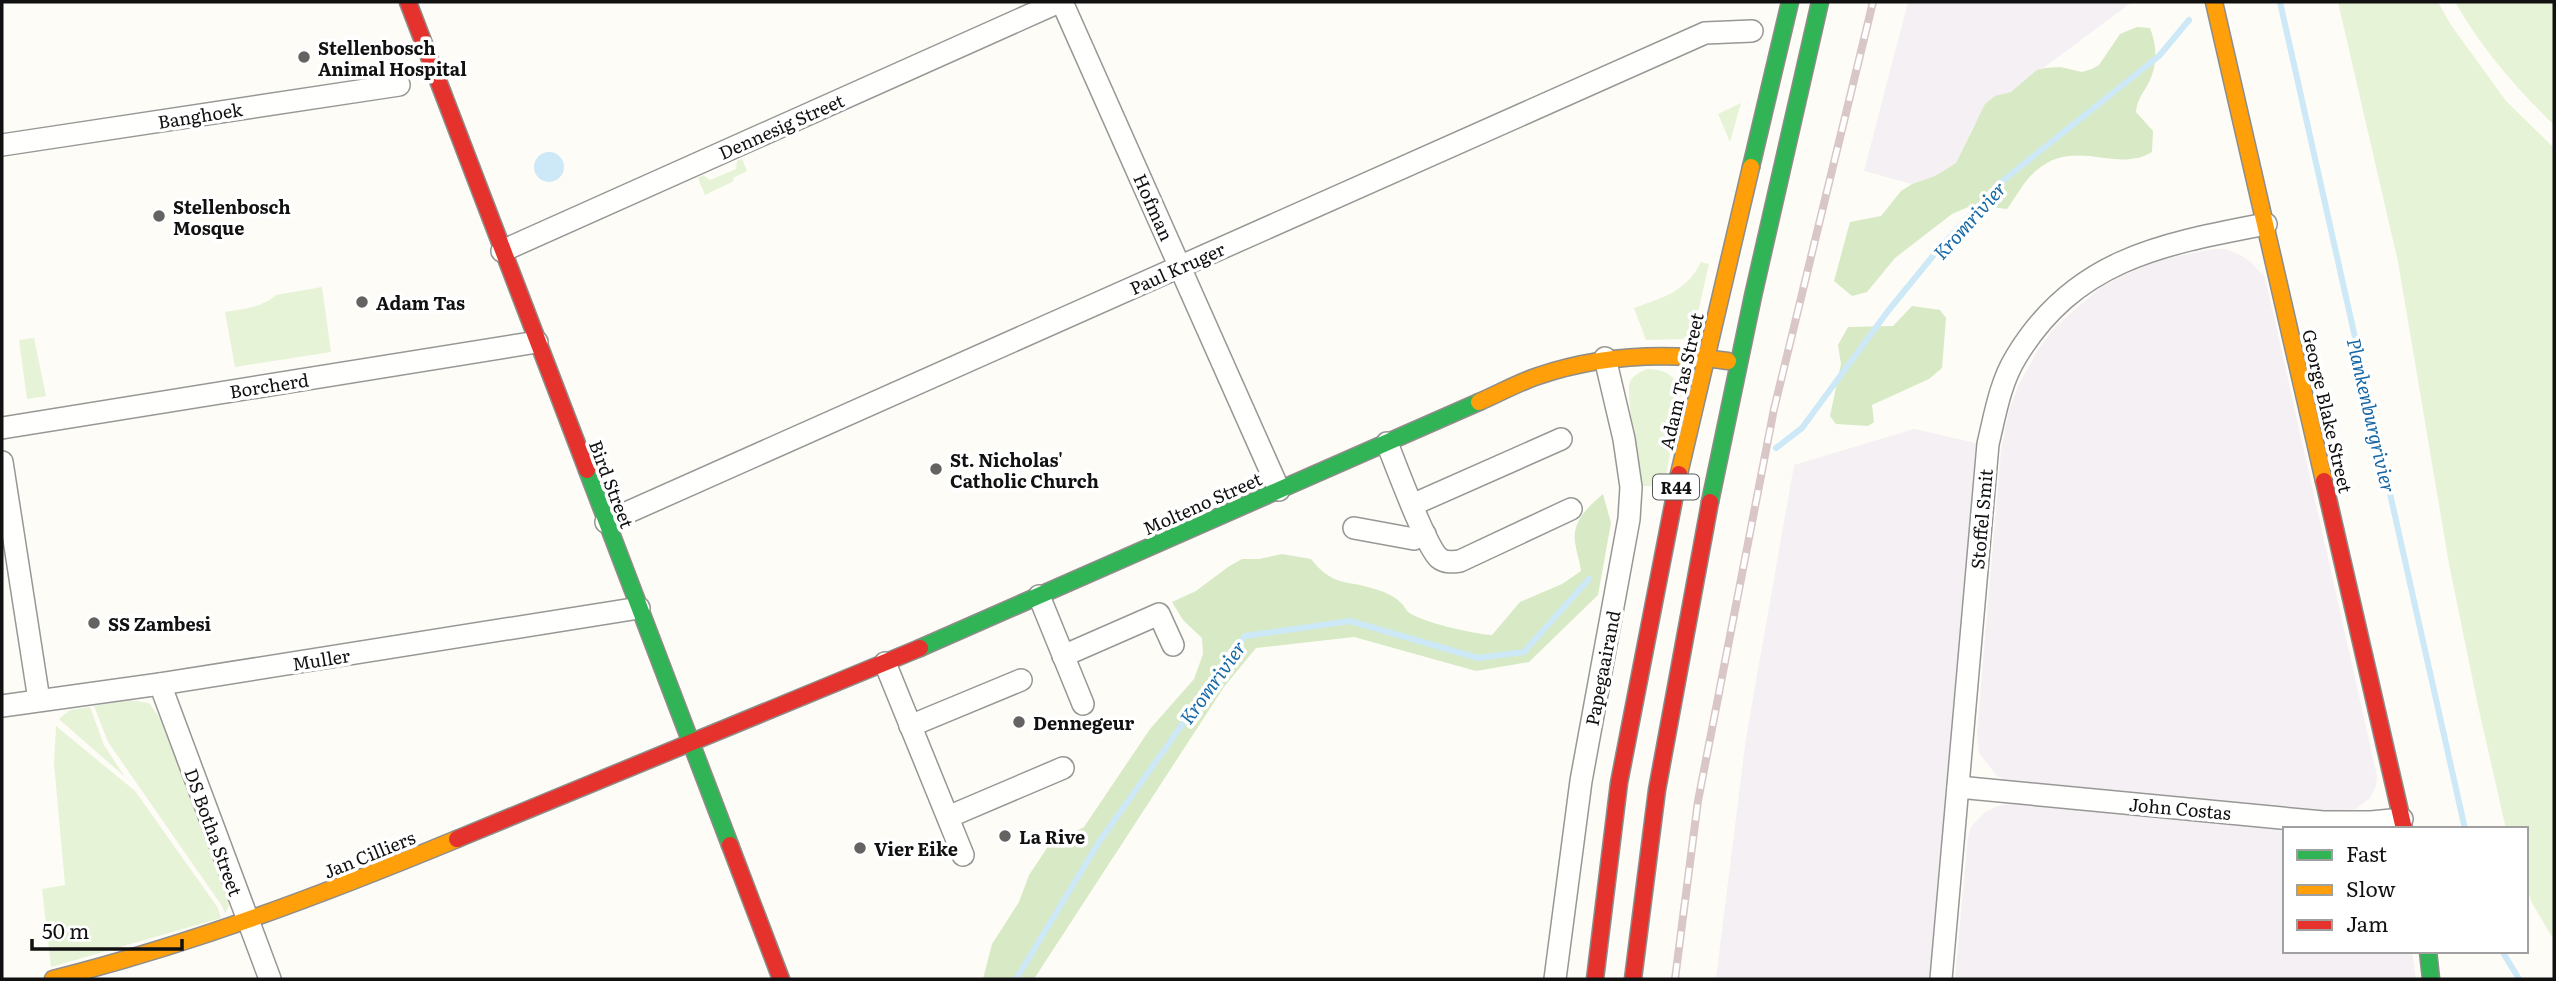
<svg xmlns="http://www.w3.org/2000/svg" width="2556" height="981" font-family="Literata,serif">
  <rect width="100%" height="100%" fill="#fdfcf7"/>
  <g fill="#f5f0f3">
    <polygon points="1908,2 2132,2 2011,92 2005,94 1974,125 1956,163 1935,176 1912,184 1864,171"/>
    <polygon points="2214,249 2225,249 2242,256 2251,262 2265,277 2377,776 2376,786 2370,798 2356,809 2337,812 2008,782 1997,776 1979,753 1977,733 2001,451 2008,414 2018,386 2039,348 2055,327 2101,287 2153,261"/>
    <polygon points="1914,429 1976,443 1929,979 1716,979 1746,738 1794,465"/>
    <polygon points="2010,804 2285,829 2285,951 2412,951 2416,979 1955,979 1968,836 1971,827 1984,813 1998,806"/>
  </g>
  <g fill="#e7f3d7">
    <polygon points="2338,2 2438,2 2451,25 2506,101 2554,148 2554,940 2532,903 2526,887 2526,829 2506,829 2478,706 2449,564 2398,262"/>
    <path d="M 2455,2 L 2554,2 L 2554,125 C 2514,86 2483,50 2455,2 Z"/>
    <polygon points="1741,103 1730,142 1718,114"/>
    <polygon points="742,159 747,171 733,178 734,181 705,195 698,178 703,175 710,180 736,169 737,161"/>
    <path d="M 1701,262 L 1709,264 L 1694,330 L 1683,339 L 1646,340 L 1634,308 C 1664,297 1686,292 1701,262 Z"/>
    <path d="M 322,287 L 331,352 L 235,367 L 225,312 C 243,309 262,308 276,295 Z"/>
    <polygon points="34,338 46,396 27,399 19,340"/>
    <path d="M 1647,369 C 1666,369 1678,377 1681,396 L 1664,486 L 1642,486 C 1640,467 1625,394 1630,382 C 1633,375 1641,372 1647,369 Z"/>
    <polygon points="130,700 149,703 164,724 228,896 229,906 225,913 222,906 108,742 94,706"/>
    <polygon points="90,707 104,745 125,777 59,719 70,710"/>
    <polygon points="56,726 135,791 218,908 221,918 51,967 42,889 65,885 54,763"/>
  </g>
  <g fill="#d8eac5">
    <path d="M 2137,27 L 2150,28 C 2157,46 2158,64 2149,82 C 2143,94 2137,99 2136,112 L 2153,131 L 2152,152 C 2116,174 2076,137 2037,170 C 2025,179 2016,197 2007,209 L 1973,205 L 1952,214 L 1895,258 L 1867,292 L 1852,296 L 1834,281 L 1850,222 L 1881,216 L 1901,191 L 1912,184 L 1935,176 L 1956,163 L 1985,104 L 1995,96 L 2011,92 L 2037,70 L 2046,68 L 2060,67 L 2082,72 L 2092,69 L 2099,65 L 2120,34 Z"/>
    <polygon points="1912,306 1940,310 1946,318 1942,368 1929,379 1872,405 1874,422 1868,426 1836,424 1830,416 1841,364 1838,345 1848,327 1893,326"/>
    <path d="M 1603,494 L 1611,523 L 1598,595 L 1529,662 L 1476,671 L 1354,637 L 1256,648 L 1224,687 L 1034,979 L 983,979 L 992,944 L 1019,902 L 1029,875 L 1049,845 L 1084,827 L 1150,729 L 1194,679 L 1203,654 L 1202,638 L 1183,620 L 1172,602 L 1196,591 L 1228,567 L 1242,559 L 1259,559 L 1282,554 L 1311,559 C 1334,588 1346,579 1378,590 C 1385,592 1396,597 1401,603 C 1404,605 1405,609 1408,612 C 1421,622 1474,634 1492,635 L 1520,602 L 1562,584 L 1581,571 C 1580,561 1576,552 1575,542 C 1572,521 1588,507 1603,494 Z"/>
  </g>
  <circle fill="#cde8f7" cx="549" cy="167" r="15"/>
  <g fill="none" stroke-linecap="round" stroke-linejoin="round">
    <g stroke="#cde8f7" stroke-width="6">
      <polyline points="2280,2 2465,829"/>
      <polyline points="1776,448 1802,428 1888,311 1937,251 2000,183 2159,56 2189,20"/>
      <polyline points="2502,951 2519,979"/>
      <polyline points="1016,979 1099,842 1245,636 1350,621 1478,658 1524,652 1589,579"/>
    </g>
    <defs>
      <g id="street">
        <polyline points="1062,2 1279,490"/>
        <polyline points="2,145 399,85"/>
        <polyline points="502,251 1059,2"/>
        <polyline points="2,428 537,342"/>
        <path d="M 1387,443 C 1395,463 1426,547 1439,558 C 1445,563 1453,562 1460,561 L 1571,509"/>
        <polyline points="2,462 39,700"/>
        <polyline points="1412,505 1561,439"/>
        <polyline points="606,522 1705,33 1752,31"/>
        <polyline points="1354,528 1414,539 1425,534"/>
        <polyline points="1039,596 1083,704"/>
        <polyline points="1063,656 1159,614 1173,645"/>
        <polyline points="885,663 963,855"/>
        <polyline points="160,684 270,979"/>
        <polyline points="2,706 160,684 639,608"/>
        <polyline points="910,726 1021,680"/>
        <polyline points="1958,787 2323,822 2371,822 2402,819"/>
        <polyline points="948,817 1063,768"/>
        <polyline points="1555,979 1581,781 1629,519 1631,487 1624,439 1605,358"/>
        <path d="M 1941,979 L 1988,444 C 1995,415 2000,383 2016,357 C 2075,259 2162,244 2266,224"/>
      </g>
      <g id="fast">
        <polyline points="1751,167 1790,2"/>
        <polyline points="587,470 730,845"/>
        <polyline points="1710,502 1753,296 1820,2"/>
        <polyline points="920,648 1479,402"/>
        <polyline points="2428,951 2431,979"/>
      </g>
      <g id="slow">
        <polyline points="2214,2 2324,481"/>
        <path d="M 1479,402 C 1498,394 1517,383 1538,376 C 1600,355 1663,352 1728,361"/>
        <polyline points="1679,474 1751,167"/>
        <path d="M 53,979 C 192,944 324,894 457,839"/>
      </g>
      <g id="jam">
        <polyline points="408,2 587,470"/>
        <polyline points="2324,481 2404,829"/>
        <polyline points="457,839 920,648"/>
        <polyline points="730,845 781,979"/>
        <polyline points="1595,979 1619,783 1679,474"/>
        <polyline points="1633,979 1657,790 1710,502"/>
      </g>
    </defs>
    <use href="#street" stroke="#979795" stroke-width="24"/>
    <use href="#fast" stroke="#8e8d8b" stroke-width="19"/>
    <use href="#slow" stroke="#8e8d8b" stroke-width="19"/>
    <use href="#jam" stroke="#8e8d8b" stroke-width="19"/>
    <use href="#street" stroke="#fffffe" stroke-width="21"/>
    <use href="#fast" stroke="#30b455" stroke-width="16"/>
    <use href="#slow" stroke="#ff9f0a" stroke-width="16"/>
    <use href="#jam" stroke="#e5322d" stroke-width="16"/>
    <defs>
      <polyline id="rail" points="1675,979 1698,801 1774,409 1873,2"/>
    </defs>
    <use href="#rail" stroke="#d9c6c7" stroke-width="8"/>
    <use href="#rail" stroke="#fff" stroke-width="5" stroke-dasharray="16" stroke-linecap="butt"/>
  </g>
  <g fill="#646362" stroke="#fff" stroke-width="2.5">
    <circle cx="304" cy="57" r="7"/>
    <circle cx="159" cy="216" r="7"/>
    <circle cx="362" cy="302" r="7"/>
    <circle cx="936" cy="469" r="7"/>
    <circle cx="94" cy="623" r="7"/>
    <circle cx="1019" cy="722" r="7"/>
    <circle cx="1005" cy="836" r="7"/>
    <circle cx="860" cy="848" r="7"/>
  </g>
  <g text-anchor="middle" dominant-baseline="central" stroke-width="7" stroke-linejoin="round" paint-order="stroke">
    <rect fill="#fff" stroke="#585858" stroke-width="2" x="1653" y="474.5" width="46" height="25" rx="5"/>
    <g font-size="16" font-weight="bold" fill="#111">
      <text x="1676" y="487">R44</text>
    </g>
    <g font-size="18" font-weight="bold" fill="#111" stroke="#fff" text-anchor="start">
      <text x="318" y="47">Stellenbosch<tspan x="318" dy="21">Animal Hospital</tspan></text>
      <text x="173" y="206">Stellenbosch<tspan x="173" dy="21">Mosque</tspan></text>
      <text x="376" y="302">Adam Tas</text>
      <text x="950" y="459">St. Nicholas'<tspan x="950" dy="21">Catholic Church</tspan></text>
      <text x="108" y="623">SS Zambesi</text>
      <text x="1033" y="722">Dennegeur</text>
      <text x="1019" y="836">La Rive</text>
      <text x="874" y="848">Vier Eike</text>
    </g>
    <g font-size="18" fill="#111" stroke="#fff">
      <text transform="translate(200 115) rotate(-9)">Banghoek</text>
      <text transform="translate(781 126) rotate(-24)">Dennesig Street</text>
      <text transform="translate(1154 207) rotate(66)">Hofman</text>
      <text transform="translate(1177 268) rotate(-24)">Paul Kruger</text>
      <text transform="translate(1681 381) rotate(-77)">Adam Tas Street</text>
      <text transform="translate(269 385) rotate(-9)">Borcherd</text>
      <text transform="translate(2328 411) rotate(77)">George Blake Street</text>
      <text transform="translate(612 484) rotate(69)">Bird Street</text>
      <text transform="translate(1202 503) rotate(-24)">Molteno Street</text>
      <text transform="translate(1981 519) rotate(-85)">Stoffel Smit</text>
      <text transform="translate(321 659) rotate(-9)">Muller</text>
      <text transform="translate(1602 668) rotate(-79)">Papegaairand</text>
      <text transform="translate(2180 808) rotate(5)">John Costas</text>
      <text transform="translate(214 832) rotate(70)">DS Botha Street</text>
      <text transform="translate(369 854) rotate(-22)">Jan Cilliers</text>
    </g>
    <g font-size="19" font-style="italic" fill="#1768a6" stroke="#fff">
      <text transform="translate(1969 220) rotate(-48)">Kromrivier</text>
      <text transform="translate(2372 415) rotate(77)">Plankenburgrivier</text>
      <text transform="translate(1212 682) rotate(-54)">Kromrivier</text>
    </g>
  </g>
  <rect width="2556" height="981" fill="none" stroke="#111111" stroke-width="7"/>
  <rect x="2283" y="827" width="245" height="126" fill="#ffffff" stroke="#a0a0a0" stroke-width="2"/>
  <rect x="2297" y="850" width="35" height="10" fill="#30b455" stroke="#a0a0a0" stroke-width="2"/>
  <text x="2346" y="862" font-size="21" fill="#111111">Fast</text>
  <rect x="2297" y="885" width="35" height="10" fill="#ff9f0a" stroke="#a0a0a0" stroke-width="2"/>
  <text x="2346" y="897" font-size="21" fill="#111111">Slow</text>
  <rect x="2297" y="920" width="35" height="10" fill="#e5322d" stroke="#a0a0a0" stroke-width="2"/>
  <text x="2346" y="932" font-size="21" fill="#111111">Jam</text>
  <path d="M32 939v10h150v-10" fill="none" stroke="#111111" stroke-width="3.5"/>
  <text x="42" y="939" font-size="21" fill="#111111" stroke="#ffffff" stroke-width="5" paint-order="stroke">50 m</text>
</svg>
